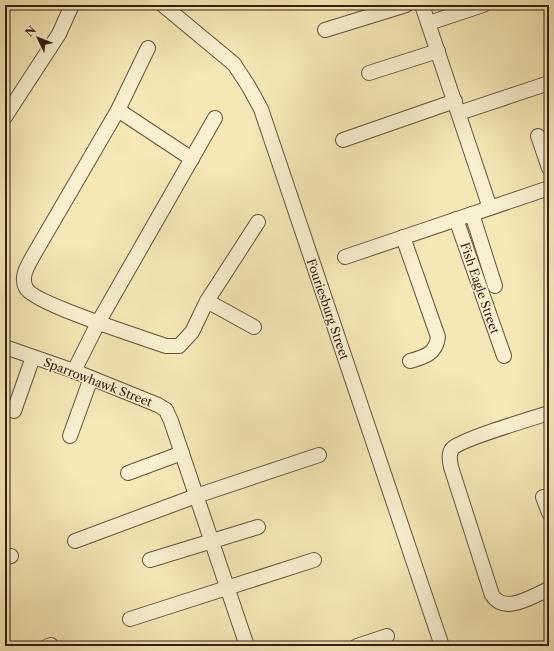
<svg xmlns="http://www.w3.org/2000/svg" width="554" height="651" font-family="'Libre Caslon Text',serif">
  <rect width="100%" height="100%" fill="#f5e8b6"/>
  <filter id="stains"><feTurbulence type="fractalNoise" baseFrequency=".005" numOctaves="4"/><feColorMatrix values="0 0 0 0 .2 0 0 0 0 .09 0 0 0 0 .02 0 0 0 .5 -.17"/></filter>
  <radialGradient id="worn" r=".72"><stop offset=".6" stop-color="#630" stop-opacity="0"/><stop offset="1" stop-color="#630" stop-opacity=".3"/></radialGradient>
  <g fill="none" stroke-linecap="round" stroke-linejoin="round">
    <defs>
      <g id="minor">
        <polyline points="163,5 234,64 249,87 261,109 442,646"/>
        <polyline points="422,5 490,208"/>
        <polyline points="429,23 483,5"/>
        <polyline points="325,30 406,5"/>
        <path d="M 148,48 L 118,110 L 33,256 C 28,265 20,277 26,288 C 33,303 143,338 166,346 L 179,346 L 192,332 L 207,301 L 258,222"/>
        <polyline points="369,73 438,51"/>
        <polyline points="118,110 192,159"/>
        <polyline points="459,113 549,83"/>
        <polyline points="5,117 59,34 72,5"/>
        <polyline points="538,136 549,168"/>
        <polyline points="343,140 455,101"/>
        <polyline points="472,214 495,286"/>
        <polyline points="456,219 504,356"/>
        <path d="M 403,237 L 438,337 C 436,354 424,357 410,361"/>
        <polyline points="345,257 549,188"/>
        <polyline points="207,301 254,327"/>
        <polyline points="5,347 74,371 158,405 166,410 171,421 247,646"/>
        <polyline points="74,371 99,321 215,118"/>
        <polyline points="14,411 33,357"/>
        <path d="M 549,413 C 533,418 459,440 452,449 C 448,455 450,461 451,467 L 492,595 C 505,615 532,596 549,589"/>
        <polyline points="70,436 91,378"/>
        <polyline points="128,473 182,453"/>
        <polyline points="543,497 549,513"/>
        <polyline points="75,541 196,496 319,455"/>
        <polyline points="5,557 11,556"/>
        <polyline points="150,560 258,527"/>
        <polyline points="130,619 314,560"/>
        <polyline points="48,646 51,645"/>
        <polyline points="357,646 387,636"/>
      </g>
    </defs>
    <use href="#minor" stroke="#63523c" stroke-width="16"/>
    <use href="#minor" stroke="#f8f0d0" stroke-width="14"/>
  </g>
  <g text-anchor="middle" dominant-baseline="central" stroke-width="3" stroke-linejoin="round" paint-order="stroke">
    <g font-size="12" fill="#322014" stroke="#f8f0d0">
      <text transform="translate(480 288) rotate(71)">Fish Eagle Street</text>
      <text transform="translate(328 309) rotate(71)">Fouriesburg Street</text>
      <text transform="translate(98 382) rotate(21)">Sparrowhawk Street</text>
    </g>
  </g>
  <rect width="554" height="651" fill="none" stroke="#f5e8b6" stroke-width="20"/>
  <rect x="6" y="6" width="542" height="639" fill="none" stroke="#322014" stroke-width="2"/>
  <rect x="10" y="10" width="534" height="631" fill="none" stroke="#322014"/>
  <g transform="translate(38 38) rotate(313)" stroke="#f8f0d0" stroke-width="3" paint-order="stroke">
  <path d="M0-3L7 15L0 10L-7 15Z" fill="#322014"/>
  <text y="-6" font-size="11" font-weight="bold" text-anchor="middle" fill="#322014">N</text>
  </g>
  <rect width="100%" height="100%" filter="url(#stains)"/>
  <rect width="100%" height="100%" fill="url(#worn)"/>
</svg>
